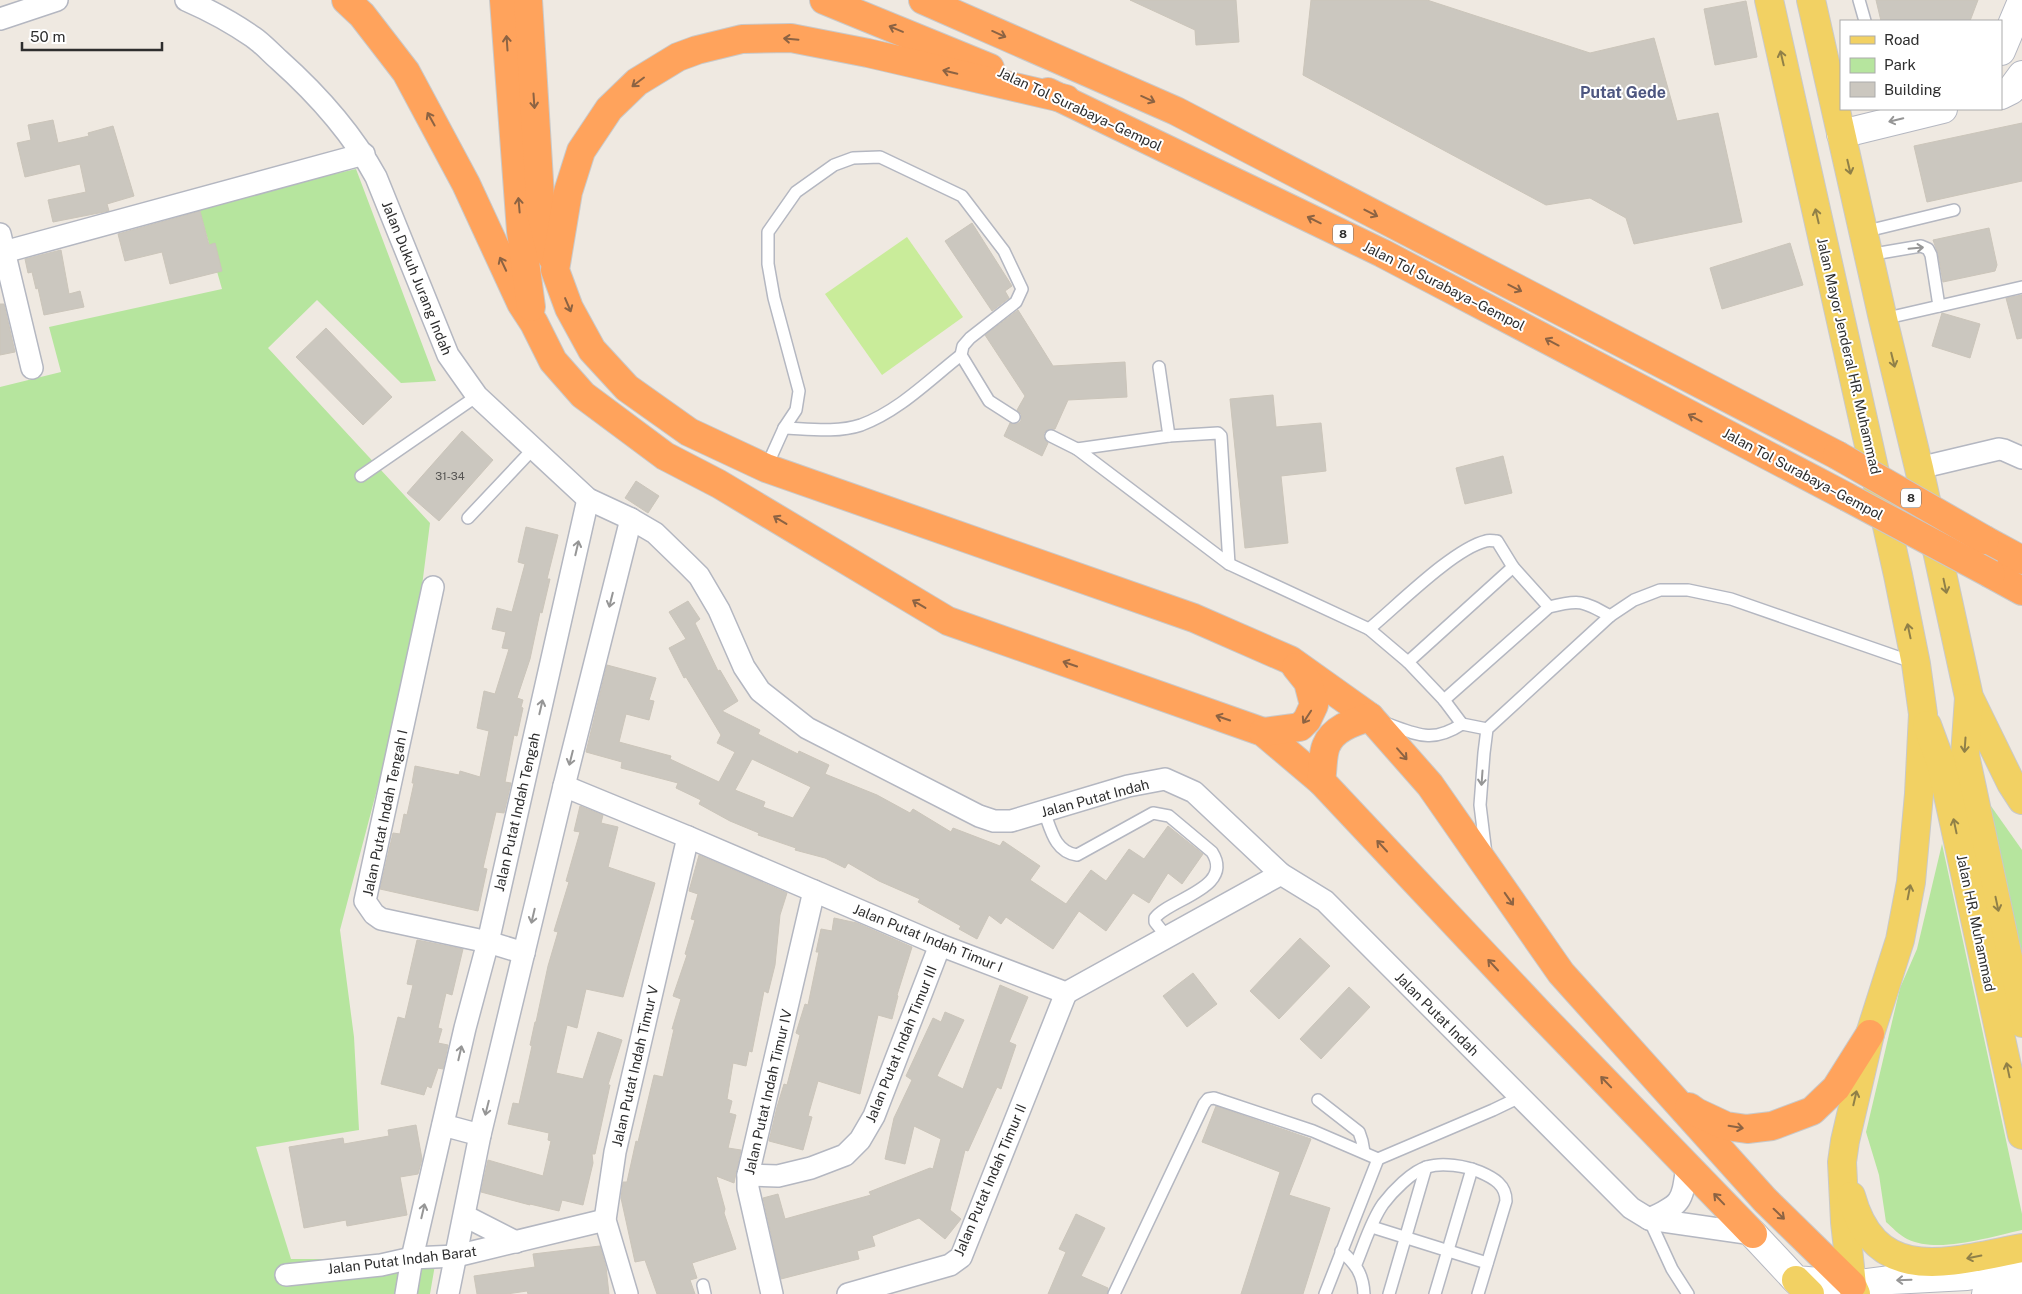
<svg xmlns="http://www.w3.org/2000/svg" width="2022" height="1294" font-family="'Public Sans',sans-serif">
  <rect width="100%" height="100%" fill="#efe9e1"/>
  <g fill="#b6e59e">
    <polygon points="356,169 436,381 401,383 317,300 268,348 430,523 414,649 340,930 354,1037 359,1130 256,1147 291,1259 436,1259 430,1294 0,1294 0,387 61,372 49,327 222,289 198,205"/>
    <polygon points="1986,799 2022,850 2022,968"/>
    <path d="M 1942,844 L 2022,1214 L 2022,1230 C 1989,1237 1938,1254 1907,1239 C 1899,1235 1892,1227 1886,1222 L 1879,1175 L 1866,1132 L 1900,988 L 1917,949 Z"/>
  </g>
  <polygon fill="#c9ec9a" points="907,237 963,317 882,375 825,294"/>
  <g fill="#cbc7bf" stroke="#cbc5ba" fill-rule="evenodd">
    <polygon points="1130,0 1236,0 1239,42 1196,45 1195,30"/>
    <polygon points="1311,0 1427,0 1590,53 1654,38 1677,121 1718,113 1742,222 1634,244 1626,218 1590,198 1546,205 1303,75"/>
    <polygon points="1876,0 1978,0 1970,21 1881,21"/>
    <polygon points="1746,1 1757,57 1715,65 1704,9"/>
    <polygon points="53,120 58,143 89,136 88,133 113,126 134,196 107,204 109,211 53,222 48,200 86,192 80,164 25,177 17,143 31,140 28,125"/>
    <polygon points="2022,123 2022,181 1927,202 1914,146"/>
    <polygon points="200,211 209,245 215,243 222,271 170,284 162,252 125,261 118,234"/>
    <polygon points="972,223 1012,286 1005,291 1009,298 992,311 945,241"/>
    <polygon points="1989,228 1997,265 1995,271 1943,282 1938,254 1933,240"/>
    <polygon points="1790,243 1803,285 1722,309 1710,268"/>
    <polygon points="61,250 69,294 80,291 84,307 44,315 38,288 36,289 32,272 28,273 25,259"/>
    <polygon points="2022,295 2022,338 2017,339 2006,298"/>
    <polygon points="0,304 4,304 15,352 0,355"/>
    <polygon points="1018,310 1053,366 1125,362 1127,397 1068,400 1055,429 1047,430 1044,433 1045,440 1048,443 1042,456 1004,436 1010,423 1017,424 1021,421 1021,414 1017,410 1025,396 985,335"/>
    <polygon points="1942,313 1980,324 1970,358 1932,346"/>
    <polygon points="326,328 392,397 363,425 296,357"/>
    <polygon points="1273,395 1276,427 1321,423 1326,471 1281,476 1288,543 1245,548 1230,399"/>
    <polygon points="462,431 493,460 439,521 407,493"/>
    <polygon points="1503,456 1512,493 1465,504 1456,468"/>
    <polygon points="636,481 659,496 648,513 625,498"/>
    <polygon points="526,527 558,535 547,579 550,579 542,613 540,612 530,659 517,698 523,700 521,707 523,708 517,736 514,735 505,782 511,783 504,813 496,812 483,868 487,869 478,911 380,889 393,833 400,834 404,814 407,815 414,783 412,783 415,766 459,775 460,771 480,777 489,731 477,728 484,691 495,694 509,649 502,648 506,632 492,629 497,608 512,612 525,564 518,562"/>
    <path d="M 688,601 L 700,619 L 695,623 L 718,671 L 720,670 L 738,701 L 722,711 L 760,730 L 758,734 L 798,754 L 799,751 L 829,765 L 825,774 L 877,795 L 910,813 L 913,809 L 951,832 L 953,828 L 1000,846 L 1003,841 L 1040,866 L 1030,880 L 1066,904 L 1091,870 L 1106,881 L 1129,849 L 1144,859 L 1168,826 L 1203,854 L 1182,884 L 1168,873 L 1149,903 L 1133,893 L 1106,931 L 1079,911 L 1053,949 L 1006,917 L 1001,924 L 989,915 L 977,939 L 959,929 L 961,926 L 918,902 L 920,899 L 879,881 L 848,863 L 845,868 L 825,858 L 795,850 L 796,848 L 758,835 L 759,833 L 730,821 L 699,804 L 701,800 L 676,788 L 678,783 L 621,768 L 622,762 L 586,752 L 607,665 L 656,678 L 649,700 L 654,701 L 649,720 L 626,714 L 619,742 L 671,756 L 670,759 L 719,782 L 735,752 L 717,743 L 721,735 L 686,677 L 684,678 L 669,648 L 686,639 L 669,612 ZM 752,759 L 811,787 L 793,818 L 763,807 L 765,802 L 735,790 Z"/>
    <polygon points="580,806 603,815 601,823 618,827 608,867 655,883 623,997 586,989 577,1028 567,1025 556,1073 583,1079 598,1032 622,1040 608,1085 610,1085 595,1154 592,1154 593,1163 583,1205 562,1200 559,1211 530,1204 530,1205 481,1192 488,1160 543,1176 551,1141 548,1140 549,1133 508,1124 513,1103 519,1104 532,1046 530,1045 535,1022 536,1022 548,966 558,932 554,931 569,882 566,881 580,832 574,831"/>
    <polygon points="699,855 787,893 780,915 775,965 768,993 764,991 752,1052 749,1051 746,1066 733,1063 727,1099 732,1101 729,1113 736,1115 728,1148 741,1150 734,1183 716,1176 725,1209 724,1213 736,1249 692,1263 697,1278 690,1280 695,1294 657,1294 645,1260 635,1262 621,1198 623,1182 627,1182 636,1141 638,1142 654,1075 663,1077 674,1029 672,1029 681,999 673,996 687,955 685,954 695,920 691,919 698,894 689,891"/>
    <polygon points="834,918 857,923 912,947 897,995 898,996 892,1019 878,1015 860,1094 818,1081 808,1116 812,1117 803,1150 769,1141 777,1107 784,1084 787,1085 800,1035 796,1033 805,1004 808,1005 819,952 816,952 821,929 832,931"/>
    <polygon points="1300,938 1330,966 1279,1019 1250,991"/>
    <polygon points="417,940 463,949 452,995 446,993 438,1028 442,1029 438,1043 448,1045 443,1069 438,1068 431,1088 427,1086 424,1095 381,1084 398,1017 405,1019 413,985 407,984"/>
    <polygon points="1193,973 1217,1004 1187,1027 1163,996"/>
    <polygon points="1000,985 1028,997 1009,1042 1016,1045 1001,1089 997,1087 968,1151 965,1150 950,1210 961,1219 945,1239 919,1218 872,1236 875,1246 857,1251 859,1259 781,1279 763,1198 778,1194 785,1219 871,1195 869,1192 930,1168 933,1169 941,1139 914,1126 905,1164 885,1159 894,1118 912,1080 906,1076 933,1018 941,1022 945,1012 964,1020 937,1076 963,1089"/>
    <polygon points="1349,987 1370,1007 1321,1059 1300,1039"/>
    <polygon points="1216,1106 1311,1139 1289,1195 1330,1208 1303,1294 1241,1294 1280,1172 1202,1142"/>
    <polygon points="416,1125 422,1159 418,1174 400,1177 407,1215 347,1226 346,1220 304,1228 289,1147 343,1138 344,1144 389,1136 388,1130"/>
    <polygon points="1076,1214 1105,1228 1081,1276 1108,1288 1107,1294 1048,1294 1066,1252 1059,1249"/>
    <polygon points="600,1246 606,1267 609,1294 528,1294 527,1291 507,1294 477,1294 474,1276 535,1267 533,1254"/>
  </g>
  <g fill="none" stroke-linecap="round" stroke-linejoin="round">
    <defs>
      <g id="lane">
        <polyline points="1859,0 1865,21"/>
        <polyline points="1863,232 1954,210"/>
        <polyline points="1868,255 1921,246 1928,249 1931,255 1939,306"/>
        <polyline points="1883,319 2022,287"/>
        <path d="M 1159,367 L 1169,436 L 1077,449 L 1229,564 L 1369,629 C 1397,606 1453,549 1486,541 C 1489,540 1494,541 1497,541 L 1513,567 L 1549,607"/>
        <path d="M 784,428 C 809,429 837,433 861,425 C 899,411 929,380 961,355"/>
        <polyline points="1051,436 1077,449"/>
        <polyline points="1169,436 1218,433 1221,436 1229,564"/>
        <polyline points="766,468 784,428 796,410 799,391 774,298 768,264 768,232 796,192 834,165 853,158 880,157 962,196 1004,251 1022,289 1016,302 970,338 963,346 961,355 989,401 1014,417"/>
        <polyline points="361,476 477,396"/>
        <polyline points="468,518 533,449"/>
        <polyline points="1369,629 1408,662"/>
        <path d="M 1444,700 L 1549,607 C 1580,599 1583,601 1610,616"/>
        <path d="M 1385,723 C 1416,734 1432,744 1462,724 L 1487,729"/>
        <polyline points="1462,724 1444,700 1408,662 1513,567"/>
        <path d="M 1044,811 C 1051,830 1055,852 1077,855 L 1153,813 L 1169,816 L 1212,852 C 1235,888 1169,899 1155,918 L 1155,922 L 1167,937"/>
        <polyline points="1486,854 1480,805 1484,753 1487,729 1610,616 1634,600 1660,590 1688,590 1731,599 1915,663"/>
        <polyline points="1318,1100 1359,1132 1362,1141 1364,1152"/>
        <polyline points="1649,1219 1672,1269 1688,1294"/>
        <polyline points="1372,1227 1487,1263"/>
        <path d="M 1341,1251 C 1356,1264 1363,1274 1364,1294"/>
        <path d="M 1356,1264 C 1364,1245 1371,1221 1383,1204 C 1392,1192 1412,1171 1427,1167 C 1442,1162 1466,1166 1480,1172 C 1494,1178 1506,1185 1506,1201 L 1478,1294"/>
        <polyline points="703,1285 705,1294"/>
        <polyline points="1114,1294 1204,1104 1208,1099 1214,1098 1313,1131 1378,1159 1493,1110 1520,1097"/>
        <polyline points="1325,1294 1378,1159"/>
        <polyline points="1389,1294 1426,1167"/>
        <polyline points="1435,1294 1472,1169"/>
      </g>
      <g id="street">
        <path d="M 186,0 C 209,10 233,23 253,37 C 262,43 270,52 279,60 C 317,94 352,133 376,177 L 448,355 L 477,396 L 588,499 L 631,519 L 655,533 L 688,565 L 699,576 L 719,610 L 744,667 L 760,691 L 807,728 L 979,816 L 994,821 L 1011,821 L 1128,786 L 1165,779 L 1194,792 L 1281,874 L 1325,901 L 1631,1208 L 1649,1219 L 1753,1234"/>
        <polyline points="0,19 57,0"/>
        <polyline points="0,234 32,368"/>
        <polyline points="4,252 364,154"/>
        <polyline points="1919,468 1999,449 2004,450 2022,458"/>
        <polyline points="433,587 365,901 374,914 381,919 488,942 524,953"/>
        <polyline points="564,786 688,837 940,945 1066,993 1281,874"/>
        <polyline points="443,1125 480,1135"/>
        <polyline points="748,1175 778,1176 811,1168 845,1155 860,1140 874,1116 940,945"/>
        <polyline points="465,1216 516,1242"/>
        <path d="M 1649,1219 C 1683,1204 1682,1201 1687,1166"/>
        <polyline points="286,1275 381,1265 412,1258 456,1256 605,1220"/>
        <polyline points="406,1294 412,1258 465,1028 488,942 588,499"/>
        <polyline points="448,1294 480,1135 564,786 631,519"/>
        <polyline points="627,1294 605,1220 615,1152 688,837"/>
        <polyline points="772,1294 748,1188 748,1175 814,891"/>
        <polyline points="848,1294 950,1265 961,1257 1066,993"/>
      </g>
      <g id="secondary">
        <polyline points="2001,51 2022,1"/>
        <polyline points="2001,95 2011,90 2022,75"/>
        <polyline points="1841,134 1943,109"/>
        <polyline points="1753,1234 1796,1280 1852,1285 1891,1280 1967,1276 2022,1267"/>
        <polyline points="1986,1294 2022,1287"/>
      </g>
      <g id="primary">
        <polyline points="1769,0 1898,575 1916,664 1923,714 1919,794 1911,882 1900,940 1870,1034 1845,1141 1842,1162 1845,1222 1852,1285 1856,1294"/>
        <polyline points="1811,0 1883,319 1919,468 1969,697 2011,783 2022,800"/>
        <polyline points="1969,698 1965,755 2022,1023"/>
        <polyline points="1927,725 1941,763 2022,1135"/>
        <path d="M 1851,1196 C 1876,1288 1952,1261 2022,1248"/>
        <polyline points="1796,1280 1810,1294"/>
      </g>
      <g id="highway">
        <polyline points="346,0 362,15 406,72 466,184 521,303 534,323 553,361 583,395 665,456 719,484 948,621 1263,732 1321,781 1541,1015 1753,1234"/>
        <polyline points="504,0 521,231 531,307"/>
        <polyline points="528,0 541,213 552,257"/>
        <polyline points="824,0 990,68"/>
        <polyline points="923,0 1176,111 1837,455"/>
        <polyline points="1048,92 1382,253 1847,497"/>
        <polyline points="1066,99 868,53 791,38 742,39 697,50 678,57 637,82 609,109 581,151 568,192 555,270 569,308 592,350 627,388 689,432 766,468 1194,618 1290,660 1370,717 1430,785 1561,973 1765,1200 1852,1285"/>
        <polyline points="1985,540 2022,560"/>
        <polyline points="1991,574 2022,591"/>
        <polyline points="1263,732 1300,727 1307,720 1314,705 1308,682 1296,667"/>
        <path d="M 1321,781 C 1323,771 1322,756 1326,746 C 1333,728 1354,722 1370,717"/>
        <polyline points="1689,1107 1696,1112 1726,1126 1747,1129 1772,1126 1812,1111 1836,1088 1870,1034"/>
      </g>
    </defs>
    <use href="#lane" stroke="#b4b7c1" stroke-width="14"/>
    <use href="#street" stroke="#b4b7c1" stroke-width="24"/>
    <use href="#secondary" stroke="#b4b7c1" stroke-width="30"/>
    <use href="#primary" stroke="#c9c9c9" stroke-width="30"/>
    <use href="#highway" stroke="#c9c9c9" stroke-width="30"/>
    <use href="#lane" stroke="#fff" stroke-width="11"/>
    <use href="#street" stroke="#fff" stroke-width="21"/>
    <use href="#secondary" stroke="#fff" stroke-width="28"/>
    <use href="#primary" stroke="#f2d163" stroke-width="28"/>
    <use href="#highway" stroke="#ffa35c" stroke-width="28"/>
    <defs>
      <g id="highway-bridge">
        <polyline points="1837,455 1985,540"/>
        <polyline points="1847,497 1991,574"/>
      </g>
    </defs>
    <use href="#highway-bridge" stroke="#c9c9c9" stroke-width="30" stroke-linecap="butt"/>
    <use href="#highway-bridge" stroke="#ffa35c" stroke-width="28"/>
  </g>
  <defs><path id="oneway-shaft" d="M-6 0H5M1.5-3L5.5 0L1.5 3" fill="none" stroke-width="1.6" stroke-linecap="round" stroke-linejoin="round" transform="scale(1.25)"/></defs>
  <g stroke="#8c6343">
    <use href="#oneway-shaft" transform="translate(896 29) rotate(-157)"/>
    <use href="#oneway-shaft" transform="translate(999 34) rotate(24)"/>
    <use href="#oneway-shaft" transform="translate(791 39) rotate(-175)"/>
    <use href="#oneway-shaft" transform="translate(507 43) rotate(-94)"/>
    <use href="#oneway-shaft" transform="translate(950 72) rotate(-167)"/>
    <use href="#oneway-shaft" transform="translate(638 82) rotate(143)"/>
    <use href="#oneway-shaft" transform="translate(1148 99) rotate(24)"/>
    <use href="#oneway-shaft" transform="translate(534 101) rotate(86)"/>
    <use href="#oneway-shaft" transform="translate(431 119) rotate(-119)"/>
    <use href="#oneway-shaft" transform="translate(519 205) rotate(-95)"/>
    <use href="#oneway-shaft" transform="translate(1371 213) rotate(27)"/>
    <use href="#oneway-shaft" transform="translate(1314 220) rotate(-154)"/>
    <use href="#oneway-shaft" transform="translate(503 264) rotate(-115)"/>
    <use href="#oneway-shaft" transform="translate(1515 288) rotate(27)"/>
    <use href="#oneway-shaft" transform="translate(568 305) rotate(67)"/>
    <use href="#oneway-shaft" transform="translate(1552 342) rotate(-152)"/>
    <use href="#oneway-shaft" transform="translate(1695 418) rotate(-152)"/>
    <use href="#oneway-shaft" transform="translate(780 520) rotate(-149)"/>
    <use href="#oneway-shaft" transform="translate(919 604) rotate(-149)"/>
    <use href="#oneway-shaft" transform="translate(1070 664) rotate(-161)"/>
    <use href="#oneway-shaft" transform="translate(1307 717) rotate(123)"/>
    <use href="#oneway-shaft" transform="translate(1223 718) rotate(-161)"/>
    <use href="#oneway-shaft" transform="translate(1402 754) rotate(49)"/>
    <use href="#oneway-shaft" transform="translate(1382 846) rotate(-133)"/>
    <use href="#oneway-shaft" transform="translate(1509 899) rotate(55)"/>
    <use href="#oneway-shaft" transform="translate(1493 965) rotate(-133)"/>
    <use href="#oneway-shaft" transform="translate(1606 1082) rotate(-134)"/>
    <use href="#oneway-shaft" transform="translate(1736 1127) rotate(9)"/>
    <use href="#oneway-shaft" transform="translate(1719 1199) rotate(-134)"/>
    <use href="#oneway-shaft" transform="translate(1779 1214) rotate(44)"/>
  </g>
  <g stroke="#908048">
    <use href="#oneway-shaft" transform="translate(1782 58) rotate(-103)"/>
    <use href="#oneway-shaft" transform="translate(1849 167) rotate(77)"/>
    <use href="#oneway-shaft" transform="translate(1817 216) rotate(-103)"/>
    <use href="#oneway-shaft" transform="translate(1893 360) rotate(76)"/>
    <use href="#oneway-shaft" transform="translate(1945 586) rotate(78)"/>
    <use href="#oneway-shaft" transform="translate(1909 631) rotate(-102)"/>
    <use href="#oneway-shaft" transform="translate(1965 745) rotate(94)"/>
    <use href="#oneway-shaft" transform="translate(1955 826) rotate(-102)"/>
    <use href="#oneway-shaft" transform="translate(1909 892) rotate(-79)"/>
    <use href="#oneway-shaft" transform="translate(1997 904) rotate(78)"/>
    <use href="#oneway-shaft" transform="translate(2008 1070) rotate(-102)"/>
    <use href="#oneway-shaft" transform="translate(1855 1098) rotate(-77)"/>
    <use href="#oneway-shaft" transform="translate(1974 1257) rotate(169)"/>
  </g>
  <g stroke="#969696">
    <use href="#oneway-shaft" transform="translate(1896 120) rotate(166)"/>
    <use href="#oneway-shaft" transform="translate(1916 248) rotate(-5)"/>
    <use href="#oneway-shaft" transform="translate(577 548) rotate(-77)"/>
    <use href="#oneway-shaft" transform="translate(611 600) rotate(104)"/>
    <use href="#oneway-shaft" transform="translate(541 707) rotate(-77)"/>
    <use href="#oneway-shaft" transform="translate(571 758) rotate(104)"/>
    <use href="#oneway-shaft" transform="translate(1482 778) rotate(94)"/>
    <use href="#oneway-shaft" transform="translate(533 916) rotate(103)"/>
    <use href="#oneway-shaft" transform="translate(460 1053) rotate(-77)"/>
    <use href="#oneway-shaft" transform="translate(487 1108) rotate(104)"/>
    <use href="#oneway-shaft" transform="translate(423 1211) rotate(-77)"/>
    <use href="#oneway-shaft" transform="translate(1904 1280) rotate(178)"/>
  </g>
  <g text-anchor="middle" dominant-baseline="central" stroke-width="4" stroke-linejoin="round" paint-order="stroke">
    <g font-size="11" fill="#555452">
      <text x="450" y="476">31-34</text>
    </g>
    <g fill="#fff" stroke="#6d6d6d" stroke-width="1">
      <rect x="1333" y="224.5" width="20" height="19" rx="4"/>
      <rect x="1901" y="488.5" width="20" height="19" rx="4"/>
    </g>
    <g font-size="12" font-weight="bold" fill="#2e2e2e">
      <text x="1343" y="234">8</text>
      <text x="1911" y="498">8</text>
    </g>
    <g font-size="14" fill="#2e2e2e" stroke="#fff">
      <text transform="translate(1080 109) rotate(25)">Jalan Tol Surabaya–Gempol</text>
      <text transform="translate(417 278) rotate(68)">Jalan Dukuh Jurang Indah</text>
      <text transform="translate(1444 286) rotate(27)">Jalan Tol Surabaya–Gempol</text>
      <text transform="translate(1849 356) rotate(77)">Jalan Mayor Jenderal HR. Muhammad</text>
      <text transform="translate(1803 474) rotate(28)">Jalan Tol Surabaya–Gempol</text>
      <text transform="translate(1095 798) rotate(-15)">Jalan Putat Indah</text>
      <text transform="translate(517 812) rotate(-77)">Jalan Putat Indah Tengah</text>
      <text transform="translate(385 813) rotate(-78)">Jalan Putat Indah Tengah I</text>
      <text transform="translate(1976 923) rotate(78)">Jalan HR. Muhammad</text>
      <text transform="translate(928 938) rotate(22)">Jalan Putat Indah Timur I</text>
      <text transform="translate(1437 1014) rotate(45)">Jalan Putat Indah</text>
      <text transform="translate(901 1044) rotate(-68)">Jalan Putat Indah Timur III</text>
      <text transform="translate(635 1066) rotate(-77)">Jalan Putat Indah Timur V</text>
      <text transform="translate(768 1092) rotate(-77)">Jalan Putat Indah Timur IV</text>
      <text transform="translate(990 1180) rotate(-67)">Jalan Putat Indah Timur II</text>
      <text transform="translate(402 1260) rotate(-7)">Jalan Putat Indah Barat</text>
    </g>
    <g font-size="16" font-weight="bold" fill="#4d5680" stroke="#fff">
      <text x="1623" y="92">Putat Gede</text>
    </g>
  </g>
  <rect x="1840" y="20" width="162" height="90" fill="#ffffff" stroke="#ababab"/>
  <rect x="1850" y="36" width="25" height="8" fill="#f2d163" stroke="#ababab"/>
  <text x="1884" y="45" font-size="15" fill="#2e2e2e">Road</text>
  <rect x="1850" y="58" width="25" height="15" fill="#b6e59e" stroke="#ababab"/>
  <text x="1884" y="70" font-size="15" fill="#2e2e2e">Park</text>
  <rect x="1850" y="82" width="25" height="15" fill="#cbc7bf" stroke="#ababab"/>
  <text x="1884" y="95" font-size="15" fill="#2e2e2e">Building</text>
  <path d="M22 42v8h140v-8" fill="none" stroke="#2e2e2e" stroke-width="2.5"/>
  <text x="30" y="42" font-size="15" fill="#2e2e2e" stroke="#ffffff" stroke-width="4" paint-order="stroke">50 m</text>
</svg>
